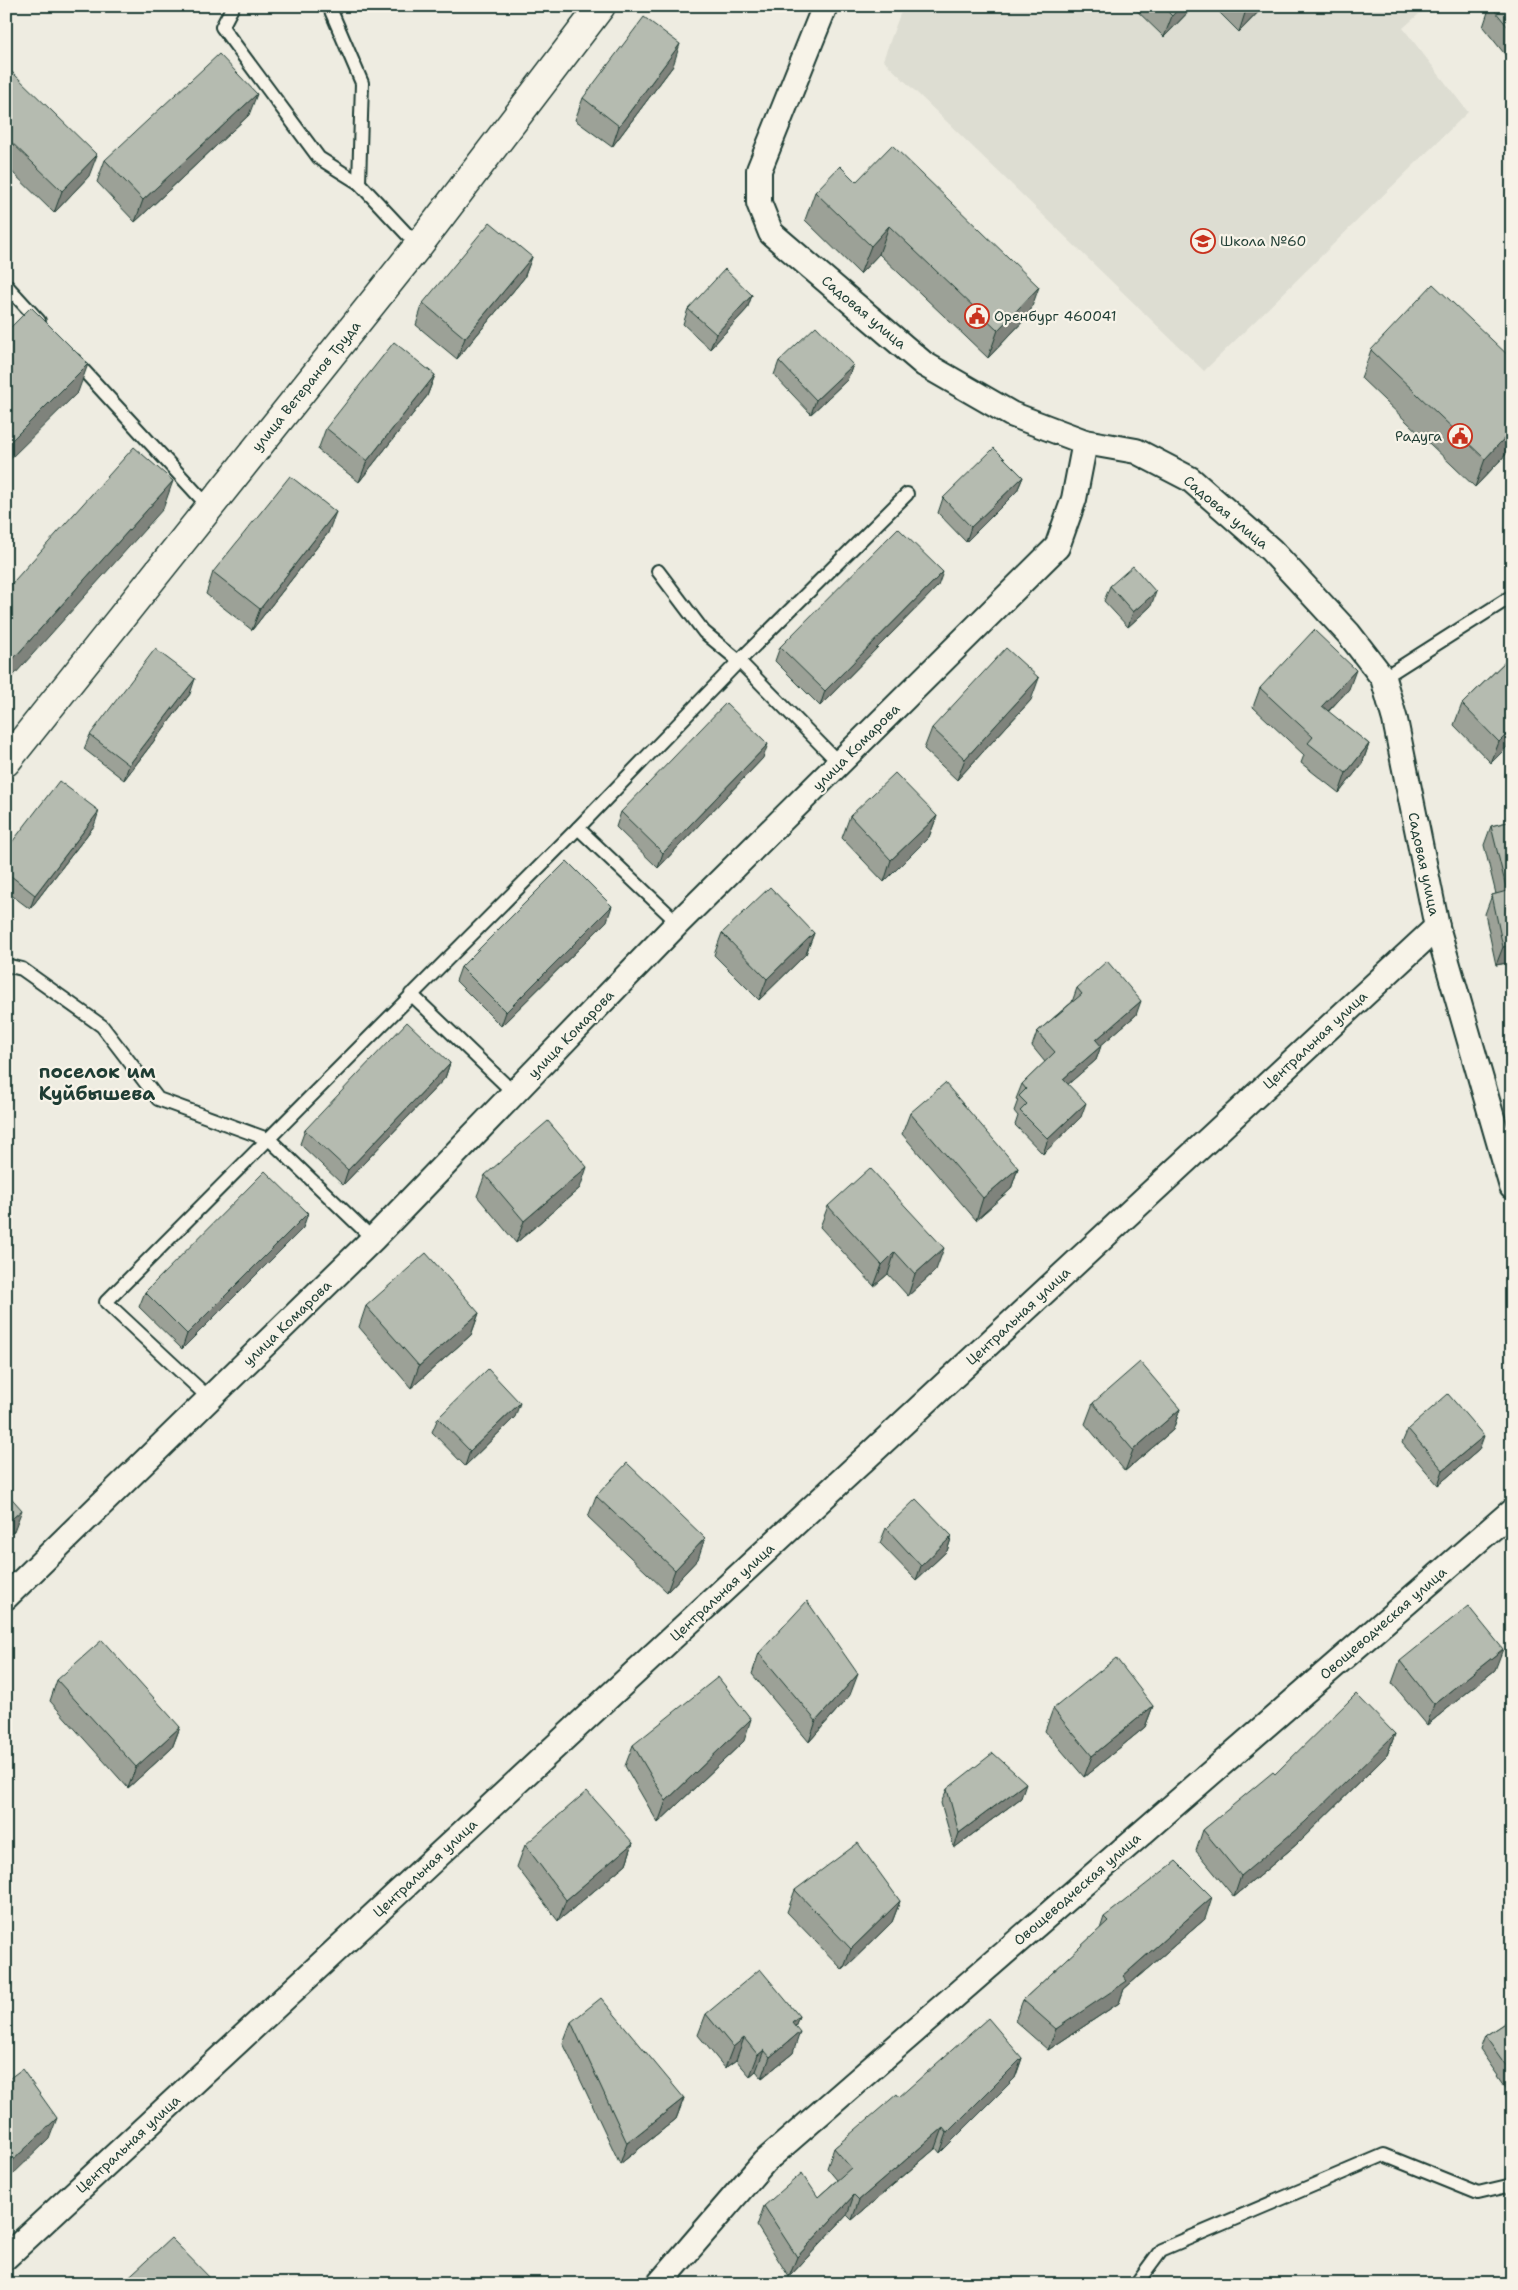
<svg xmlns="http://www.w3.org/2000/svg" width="1518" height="2290" font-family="'Shantell Sans',sans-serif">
  <rect width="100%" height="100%" fill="#eeece1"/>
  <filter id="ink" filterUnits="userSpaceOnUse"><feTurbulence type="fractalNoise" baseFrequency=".02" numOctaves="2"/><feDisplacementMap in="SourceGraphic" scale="10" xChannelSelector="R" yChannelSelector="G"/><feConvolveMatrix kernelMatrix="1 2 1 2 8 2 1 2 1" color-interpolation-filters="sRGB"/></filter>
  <g filter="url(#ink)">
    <polygon fill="#ddddd2" points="903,6 1428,6 1403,28 1468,112 1204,371 883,60"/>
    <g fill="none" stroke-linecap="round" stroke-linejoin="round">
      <defs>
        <g id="service">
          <polyline points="233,6 222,27 319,158 359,183"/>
          <polyline points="329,6 362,83 359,183 418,246"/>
          <polyline points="6,285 39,321"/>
          <polyline points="74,360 209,507"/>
          <polyline points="658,571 704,632 739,661 839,763"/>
          <polyline points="1383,678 1512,596"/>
          <polyline points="578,828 678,923"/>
          <polyline points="6,965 22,969 102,1026 158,1099 270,1140 373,1239"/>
          <polyline points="411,994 514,1093"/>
          <polyline points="209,1398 106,1302 578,828 739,661 907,494"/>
          <polyline points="1136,2284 1161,2250 1384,2155 1478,2193 1512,2185"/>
        </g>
        <g id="minor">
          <polyline points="825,6 759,170 759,203 771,233 924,364 1011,414 1085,442 1136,451 1190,479 1271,550 1349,634 1383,678 1395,720 1437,927 1512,1187"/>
          <polyline points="6,1597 373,1239 678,923 1057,547 1074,499 1085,442"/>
          <polyline points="6,2257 1437,927"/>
          <polyline points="659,2284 764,2162 1512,1511"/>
        </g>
        <polyline id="tertiary" points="6,762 418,246 601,6"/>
      </defs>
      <use href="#service" stroke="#1f3d34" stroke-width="16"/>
      <use href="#minor" stroke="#1f3d34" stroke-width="28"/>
      <use href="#tertiary" stroke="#1f3d34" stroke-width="31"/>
      <use href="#service" stroke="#f7f3e8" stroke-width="12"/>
      <use href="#minor" stroke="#f7f3e8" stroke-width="24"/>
      <use href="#tertiary" stroke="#f7f3e8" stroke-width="28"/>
    </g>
    <g fill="#9ca197" stroke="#1f3d34">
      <polygon points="1132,6 1194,6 1164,37"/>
      <polygon points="1213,6 1264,6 1239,32"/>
      <polygon points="1490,6 1512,6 1512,63 1483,27"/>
      <polygon points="673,66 612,147 575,120 583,98"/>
      <polygon points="6,77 89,176 54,213 6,166"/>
      <polygon points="249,115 135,222 97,182 105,160"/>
      <polygon points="856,182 1029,315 988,358 879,254 860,274 805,220 815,192"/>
      <polygon points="532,257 524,278 457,359 416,325 423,303"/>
      <polygon points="752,295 747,309 710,349 683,324 688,309"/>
      <polygon points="1371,350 1512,448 1475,487 1361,378"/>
      <polygon points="779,361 853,365 847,380 811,414 774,375"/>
      <polygon points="435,375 427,396 359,482 318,450 326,428"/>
      <polygon points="1023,477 1017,491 966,542 938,513 943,498"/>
      <polygon points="328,533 252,630 206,594 213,572"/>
      <polygon points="938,586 820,706 775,661 780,647"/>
      <polygon points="1110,586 1151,606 1128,627 1104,601"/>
      <polygon points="1512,655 1512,750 1508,746 1491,763 1454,725 1462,704"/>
      <polygon points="1260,688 1349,689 1328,712 1369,744 1362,764 1339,793 1301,763 1304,755 1253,707"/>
      <polygon points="190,694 124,780 84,749 90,735"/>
      <polygon points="1031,700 957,780 924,749 932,728"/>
      <polygon points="763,758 658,868 616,827 621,812"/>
      <polygon points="850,816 937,816 929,837 884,882 842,838"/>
      <polygon points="1512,821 1512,962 1496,965 1485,914 1492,895 1496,894 1484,845 1491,826"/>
      <polygon points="94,826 30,909 6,891 6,850"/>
      <polygon points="607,921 501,1026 456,981 461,967"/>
      <polygon points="722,933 814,933 806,954 759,1000 714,955"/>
      <polygon points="1077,988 1136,1015 1101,1045 1096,1060 1068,1084 1081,1117 1043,1154 1015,1125 1018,1116 1014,1111 1018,1100 1016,1099 1022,1084 1045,1062 1032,1046 1037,1032 1072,1002"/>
      <polygon points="450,1063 445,1078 343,1185 300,1144 305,1130"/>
      <polygon points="910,1113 1018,1168 1011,1189 976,1220 902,1134"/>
      <polygon points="485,1175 580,1188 516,1243 477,1196"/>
      <polygon points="828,1206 936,1270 908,1296 888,1274 874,1286 820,1227"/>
      <polygon points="303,1228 182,1349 139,1307 145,1292"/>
      <polygon points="366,1306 479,1313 471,1335 411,1388 359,1327"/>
      <polygon points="1093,1403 1180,1409 1173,1430 1125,1471 1085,1424"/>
      <polygon points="515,1417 465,1466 432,1432 438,1418"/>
      <polygon points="1408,1429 1479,1450 1438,1485 1402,1443"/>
      <polygon points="596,1496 698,1559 667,1592 588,1517"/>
      <polygon points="886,1528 952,1536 947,1551 916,1580 880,1543"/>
      <polygon points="759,1653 850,1695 809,1742 752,1674"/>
      <polygon points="1400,1661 1495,1670 1427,1725 1392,1683"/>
      <polygon points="57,1680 180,1727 172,1748 128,1788 50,1701"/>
      <polygon points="1153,1706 1145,1727 1084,1777 1045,1731 1053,1709"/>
      <polygon points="1395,1734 1387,1755 1297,1844 1234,1897 1196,1851 1203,1830 1275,1774"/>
      <polygon points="744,1741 658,1823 625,1766 633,1745"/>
      <polygon points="947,1789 1021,1798 954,1848 941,1803"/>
      <polygon points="633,1843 626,1864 558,1921 517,1867 525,1845"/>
      <polygon points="795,1890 900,1901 892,1922 843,1970 787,1912"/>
      <polygon points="1104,1917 1205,1919 1124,1989 1119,2003 1048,2050 1015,2021 1023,2000 1100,1929"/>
      <polygon points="706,2014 799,2016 795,2026 793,2053 762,2078 756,2071 750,2076 736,2060 725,2068 698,2035"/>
      <polygon points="1512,2018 1512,2096 1480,2050 1485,2036"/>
      <polygon points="571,2022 684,2098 676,2119 620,2164 563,2043"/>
      <polygon points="1022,2058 1015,2078 940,2153 936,2148 852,2220 847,2215 789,2277 757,2226 764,2206 818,2197 837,2180 827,2168 834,2148 899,2097"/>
    </g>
    <g fill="#7f837b" stroke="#1f3d34">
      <polygon points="1181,6 1194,6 1164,37 1172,16"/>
      <polygon points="1250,6 1264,6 1239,32 1246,10"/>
      <polygon points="680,44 673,66 612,147 619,126"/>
      <polygon points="257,94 249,115 135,222 143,200"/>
      <polygon points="97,155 89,176 54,213 62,191"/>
      <polygon points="889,226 879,254 860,274 871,246"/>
      <polygon points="532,257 524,278 457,359 465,338"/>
      <polygon points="1039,287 1029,315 988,358 998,330"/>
      <polygon points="752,295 747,309 710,349 716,334"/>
      <polygon points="88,364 78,392 6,463 6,446"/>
      <polygon points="853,365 847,380 811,414 816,400"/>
      <polygon points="435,375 427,396 359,482 367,461"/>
      <polygon points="1512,430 1512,448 1475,487 1485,459"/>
      <polygon points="1023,477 1017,491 966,542 971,527"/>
      <polygon points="173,481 163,509 6,684 6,667"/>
      <polygon points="336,512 328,533 252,630 260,609"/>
      <polygon points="943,572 938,586 820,706 825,691"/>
      <polygon points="1156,592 1151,606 1128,627 1133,612"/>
      <polygon points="1356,670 1349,689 1314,726 1322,706"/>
      <polygon points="1039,678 1031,700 957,780 965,759"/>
      <polygon points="195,679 190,694 124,780 129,765"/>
      <polygon points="1512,729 1512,737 1508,746 1491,763 1499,742"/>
      <polygon points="768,744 763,758 658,868 663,853"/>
      <polygon points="1369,744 1362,764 1339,793 1346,773"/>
      <polygon points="99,811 94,826 30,909 35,895"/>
      <polygon points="937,816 929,837 884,882 891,860"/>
      <polygon points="612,906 607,921 501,1026 506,1012"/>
      <polygon points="814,933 806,954 759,1000 767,979"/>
      <polygon points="1512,945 1512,962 1496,965 1503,947"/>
      <polygon points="1141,1001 1136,1015 1091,1054 1096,1040"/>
      <polygon points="1101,1046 1096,1060 1058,1093 1063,1079"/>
      <polygon points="450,1063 445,1078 343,1185 348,1170"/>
      <polygon points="1086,1103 1081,1117 1043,1154 1048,1139"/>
      <polygon points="587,1167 580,1188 516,1243 524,1221"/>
      <polygon points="1018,1168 1011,1189 976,1220 983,1198"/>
      <polygon points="308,1213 303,1228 182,1349 187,1334"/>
      <polygon points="944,1248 936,1270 908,1296 915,1274"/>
      <polygon points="895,1252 888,1274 874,1286 882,1265"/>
      <polygon points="479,1313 471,1335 411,1388 419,1366"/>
      <polygon points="520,1403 515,1417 465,1466 470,1451"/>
      <polygon points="1180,1409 1173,1430 1125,1471 1133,1450"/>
      <polygon points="1484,1436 1479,1450 1438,1485 1443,1470"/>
      <polygon points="22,1510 14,1531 6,1538 6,1524"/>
      <polygon points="952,1536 947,1551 916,1580 921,1566"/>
      <polygon points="705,1538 698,1559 667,1592 675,1570"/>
      <polygon points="1503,1649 1495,1670 1427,1725 1434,1704"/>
      <polygon points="858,1674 850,1695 809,1742 816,1721"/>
      <polygon points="1153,1706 1145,1727 1084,1777 1092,1756"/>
      <polygon points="751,1719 744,1741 658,1823 666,1801"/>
      <polygon points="180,1727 172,1748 128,1788 136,1767"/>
      <polygon points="1395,1734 1387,1755 1297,1844 1234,1897 1241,1876"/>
      <polygon points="1026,1783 1021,1798 954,1848 959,1833"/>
      <polygon points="633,1843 626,1864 558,1921 566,1900"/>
      <polygon points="1212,1897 1205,1919 1124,1989 1119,2003 1048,2050 1056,2029 1123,1976"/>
      <polygon points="900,1901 892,1922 843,1970 851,1949"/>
      <polygon points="799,2016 791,2037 792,2022"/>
      <polygon points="800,2032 793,2053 762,2078 770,2057"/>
      <polygon points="744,2038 736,2060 725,2068 733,2047"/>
      <polygon points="764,2050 756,2071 750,2076 758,2055"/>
      <polygon points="1022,2058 1015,2078 940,2153 947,2133"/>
      <polygon points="684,2098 676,2119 620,2164 627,2143"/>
      <polygon points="57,2118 49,2139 6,2181 6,2167"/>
      <polygon points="943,2128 936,2148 852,2220 859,2200"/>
      <polygon points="854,2195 847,2215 789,2277 797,2257"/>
    </g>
    <g fill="#b5bbb0" stroke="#1f3d34">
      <polygon points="1162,6 1181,6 1172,16"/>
      <polygon points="1242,6 1250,6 1246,10"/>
      <polygon points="1491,6 1512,6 1512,32"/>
      <polygon points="644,17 680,44 619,126 583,98"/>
      <polygon points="219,54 257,94 143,200 105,160"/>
      <polygon points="12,72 97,155 62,191 6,137 6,77"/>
      <polygon points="892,145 1039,287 998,330 889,226 871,246 815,192 840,166 856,182"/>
      <polygon points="490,222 532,257 465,338 423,303"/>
      <polygon points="725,269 752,295 716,334 688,309"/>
      <polygon points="1433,284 1512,359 1512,430 1485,459 1371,350"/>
      <polygon points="31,307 88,364 6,446 6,332"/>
      <polygon points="816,326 853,365 816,400 779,361"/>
      <polygon points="394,342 435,375 367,461 326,428"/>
      <polygon points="134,447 173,481 6,667 6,590"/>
      <polygon points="994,448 1023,477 971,527 943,498"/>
      <polygon points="290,476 336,512 260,609 213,572"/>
      <polygon points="898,528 943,572 825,691 780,647"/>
      <polygon points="1133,566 1156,592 1133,612 1110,586"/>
      <polygon points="1314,630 1356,670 1322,706 1369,744 1346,773 1308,743 1313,737 1260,688"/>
      <polygon points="1006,648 1039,678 965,759 932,728"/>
      <polygon points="155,649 195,679 129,765 90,735"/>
      <polygon points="1512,655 1512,729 1499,742 1462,704"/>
      <polygon points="726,703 768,744 663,853 621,812"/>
      <polygon points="895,773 937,816 891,860 850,816"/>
      <polygon points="59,781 99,811 35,895 6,872 6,850"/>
      <polygon points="1512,821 1512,945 1503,947 1492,895 1507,891 1491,826"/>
      <polygon points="567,861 612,906 506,1012 461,967"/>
      <polygon points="770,887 814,933 767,979 722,933"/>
      <polygon points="1107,961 1141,1001 1096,1040 1101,1046 1063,1079 1086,1103 1048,1139 1020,1111 1027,1104 1019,1096 1026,1089 1022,1084 1055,1052 1037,1032 1082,994 1077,988"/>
      <polygon points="407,1022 450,1063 348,1170 305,1130"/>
      <polygon points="945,1083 1018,1168 983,1198 910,1113"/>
      <polygon points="548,1121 587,1167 524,1221 485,1175"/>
      <polygon points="870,1168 944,1248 915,1274 895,1252 882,1265 828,1206"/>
      <polygon points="265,1171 308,1213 187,1334 145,1292"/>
      <polygon points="426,1253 479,1313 419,1366 366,1306"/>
      <polygon points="1140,1362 1180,1409 1133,1450 1093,1403"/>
      <polygon points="488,1369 520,1403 470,1451 438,1418"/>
      <polygon points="1448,1394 1484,1436 1443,1470 1408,1429"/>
      <polygon points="627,1463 705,1538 675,1570 596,1496"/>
      <polygon points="6,1492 22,1510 6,1524"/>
      <polygon points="916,1499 952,1536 921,1566 886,1528"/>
      <polygon points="807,1601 858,1674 816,1721 759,1653"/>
      <polygon points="1468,1606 1503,1649 1434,1704 1400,1661"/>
      <polygon points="102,1640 180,1727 136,1767 57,1680"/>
      <polygon points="1116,1658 1153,1706 1092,1756 1053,1709"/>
      <polygon points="718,1677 751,1719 666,1801 633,1745"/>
      <polygon points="1356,1694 1395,1734 1305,1822 1241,1876 1203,1830 1273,1772 1275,1774"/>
      <polygon points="993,1753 1026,1783 959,1833 947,1789"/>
      <polygon points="587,1791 633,1843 566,1900 525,1845"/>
      <polygon points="858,1843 900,1901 851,1949 795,1890"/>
      <polygon points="1176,1861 1212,1897 1123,1976 1127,1981 1056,2029 1023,2000 1108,1921 1104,1917"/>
      <polygon points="760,1969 799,2016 792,2022 800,2032 770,2057 764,2050 758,2055 744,2038 733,2047 706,2014"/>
      <polygon points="601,1998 684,2098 627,2143 571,2022"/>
      <polygon points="988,2018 1022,2058 947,2133 943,2128 859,2200 854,2195 797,2257 764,2206 802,2173 818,2197 851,2168 834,2148 897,2094 899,2097"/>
      <polygon points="1512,2018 1512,2074 1485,2036"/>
      <polygon points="22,2069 57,2118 6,2167 6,2081"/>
      <polygon points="171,2238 216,2284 121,2284"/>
    </g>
  </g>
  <defs>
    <symbol id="school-ring" viewBox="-11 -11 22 22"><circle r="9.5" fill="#f7f3e8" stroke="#c8321e" stroke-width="1.5"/><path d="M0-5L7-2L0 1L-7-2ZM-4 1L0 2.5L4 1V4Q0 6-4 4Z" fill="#c8321e"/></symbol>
    <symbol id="civic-ring" viewBox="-11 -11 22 22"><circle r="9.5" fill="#f7f3e8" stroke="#c8321e" stroke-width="1.5"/><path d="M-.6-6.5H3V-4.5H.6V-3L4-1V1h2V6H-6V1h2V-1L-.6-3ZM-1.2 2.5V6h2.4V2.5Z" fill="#c8321e"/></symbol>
  </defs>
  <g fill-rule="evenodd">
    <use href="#school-ring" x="1189" y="227" width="28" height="28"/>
    <use href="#civic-ring" x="963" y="302" width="28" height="28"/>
    <use href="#civic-ring" x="1446" y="422" width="28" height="28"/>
  </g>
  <g text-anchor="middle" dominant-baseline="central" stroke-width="4.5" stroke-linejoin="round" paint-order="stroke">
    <g font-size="14" fill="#1f3d34" stroke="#f7f3e8" text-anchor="start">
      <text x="1220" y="241">Школа №60</text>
      <text x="994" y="316">Оренбург 460041</text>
      <text x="1442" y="436" text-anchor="end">Радуга</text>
    </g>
    <g font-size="14" fill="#1f3d34" stroke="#f7f3e8">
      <text transform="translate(864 312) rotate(40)">Садовая улица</text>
      <text transform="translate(306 386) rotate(-51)">улица Ветеранов Труда</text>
      <text transform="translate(1226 512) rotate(40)">Садовая улица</text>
      <text transform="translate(856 747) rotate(-45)">улица Комарова</text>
      <text transform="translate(1424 864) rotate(78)">Садовая улица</text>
      <text transform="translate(571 1034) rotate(-46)">улица Комарова</text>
      <text transform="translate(1315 1040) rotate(-43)">Центральная улица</text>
      <text transform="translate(1018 1316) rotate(-43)">Центральная улица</text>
      <text transform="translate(287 1323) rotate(-44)">улица Комарова</text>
      <text transform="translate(722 1592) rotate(-43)">Центральная улица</text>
      <text transform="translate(1383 1623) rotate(-41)">Овощеводческая улица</text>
      <text transform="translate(425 1868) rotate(-43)">Центральная улица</text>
      <text transform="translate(1077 1889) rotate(-41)">Овощеводческая улица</text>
      <text transform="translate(128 2144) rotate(-43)">Центральная улица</text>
    </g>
    <g font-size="19" font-weight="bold" fill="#1f3d34" stroke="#f7f3e8">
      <text x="97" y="1071">поселок им<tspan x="97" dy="22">Куйбышева</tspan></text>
    </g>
  </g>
  <rect width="1518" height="2290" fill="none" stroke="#f7f3e8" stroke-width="25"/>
  <rect x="12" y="12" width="1493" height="2265" fill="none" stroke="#1f3d34" stroke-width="2" filter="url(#ink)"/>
</svg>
